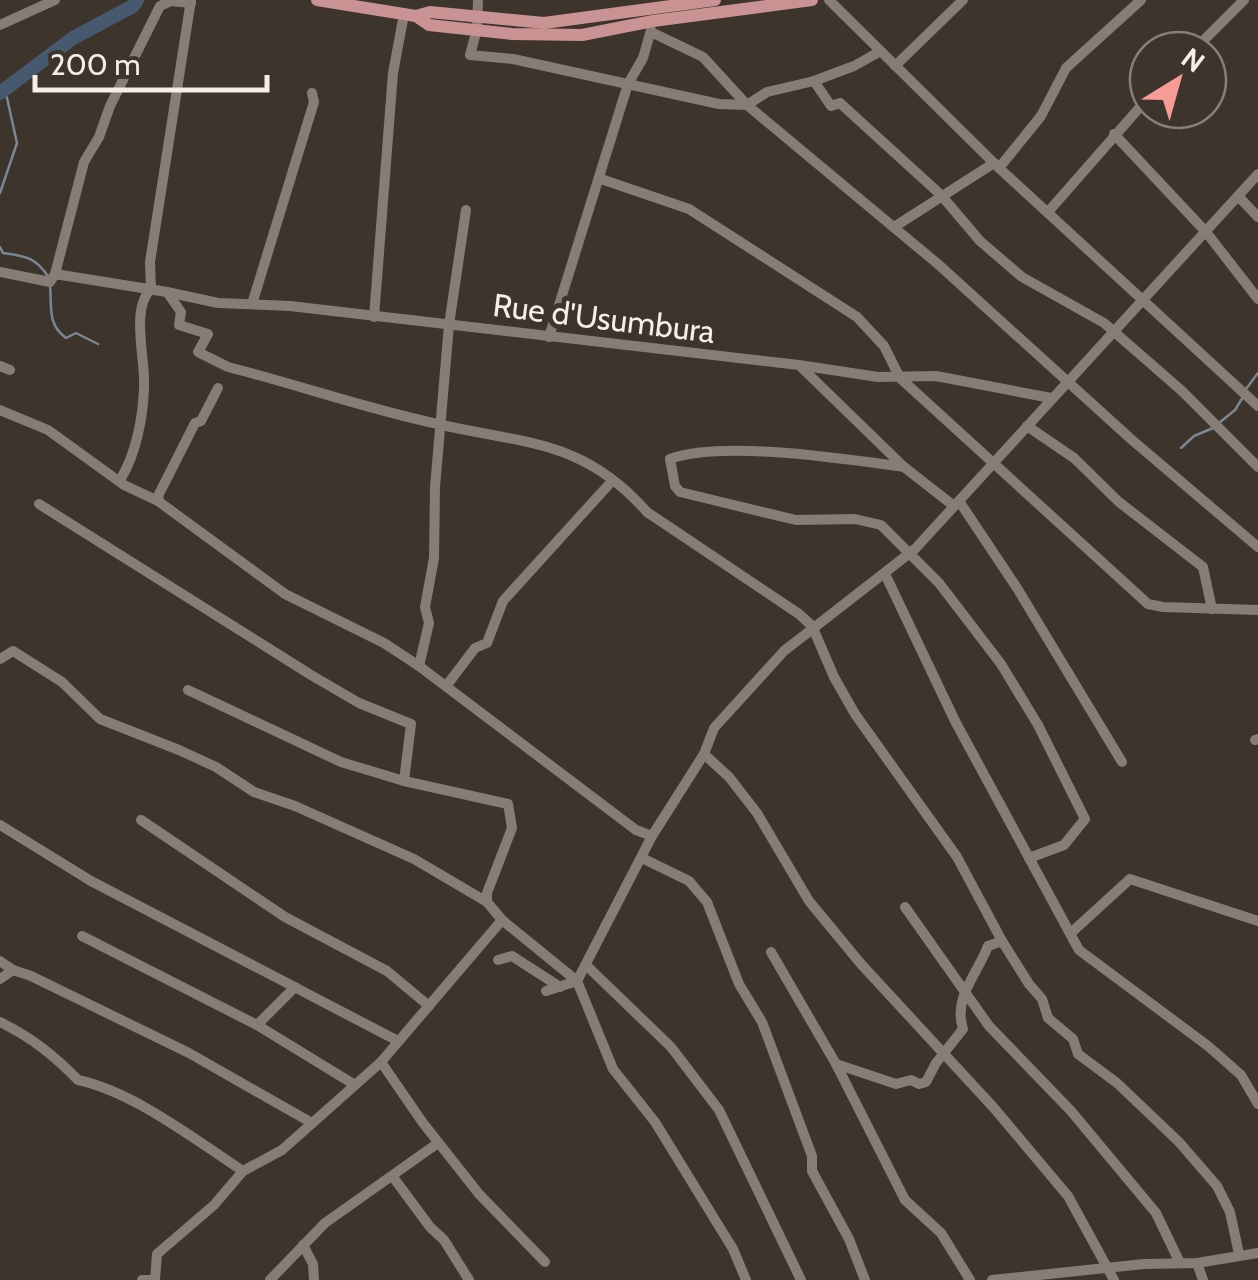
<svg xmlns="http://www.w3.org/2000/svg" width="1258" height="1280" font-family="Cabin,sans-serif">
  <rect width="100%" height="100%" fill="#3d342c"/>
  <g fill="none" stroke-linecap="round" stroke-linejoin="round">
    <g stroke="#7b8693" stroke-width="2.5">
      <polyline points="0,193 17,143 5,89"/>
      <path d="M 0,247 L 3,253 C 26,256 37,258 49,278"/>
      <path d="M 50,286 C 52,307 47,324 66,338 L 76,333 L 98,344"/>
      <polyline points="1246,389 1258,373"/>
      <polyline points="1219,423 1235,410 1243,397"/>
      <polyline points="1181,448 1194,436 1213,428"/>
    </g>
    <polyline stroke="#47596e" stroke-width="14" points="0,93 73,38 133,6 137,0"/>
    <g stroke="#887d74" stroke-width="10">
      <polyline points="478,0 477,29 470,55 513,59 719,104 747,105 767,92 814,81 854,66 879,52"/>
      <polyline points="829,0 999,168 1258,406"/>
      <polyline points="0,25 55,0"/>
      <polyline points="651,32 703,57 747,105 939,265 1132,440 1258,547"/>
      <polyline points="1194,50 1244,0"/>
      <polyline points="895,66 963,0"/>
      <polyline points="814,81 831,106 840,103 941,195 980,241 1022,277 1104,323 1182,391 1258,467"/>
      <polyline points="1114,134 1206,232 1258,299"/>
      <polyline points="999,168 1041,116 1066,68 1141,0"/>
      <polyline points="601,179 689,209 857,317 884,346 900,378 1148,604 1163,607 1258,610"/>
      <polyline points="1238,196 1258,217"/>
      <polyline points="1048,212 1148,98"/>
      <polyline points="894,227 994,163"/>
      <polyline points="0,272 50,282 55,274 167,292 218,303 290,306 799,365 878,377 936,376 1051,398"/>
      <polyline points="55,274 84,162 99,137 110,106 160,6 171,1 191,3"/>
      <polyline points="151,289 150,262 191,0"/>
      <path d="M 167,292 L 181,312 L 179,325 L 208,334 L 198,352 L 228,367 C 299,385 370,410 442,425 C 526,444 584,440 647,512 L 799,614 L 812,626 L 834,677 L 855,714 L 957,857 L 1002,941 L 1029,984 L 1042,999 L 1048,1018 L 1073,1039 L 1078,1054 L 1117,1083 L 1179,1142 L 1217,1186 L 1230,1212 L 1239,1254"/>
      <polyline points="252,304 314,102 312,93"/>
      <polyline points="374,317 393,73 404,14"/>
      <polyline points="549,337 628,84 643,58 651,30"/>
      <polyline points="0,366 10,370"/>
      <polyline points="800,366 904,467 954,506"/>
      <polyline points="0,410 48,430 124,485 158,501 285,594 384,643 419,666 636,830 652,836"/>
      <polyline points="1027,426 1074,458 1119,502 1203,567 1212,609"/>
      <path d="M 904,467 C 846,459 723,440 670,459 L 675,486 L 680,492 L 796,520 L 855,519 L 881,525 L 939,583 L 1001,664 L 1038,725 L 1085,819 L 1064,845 L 1029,858"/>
      <path d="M 120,480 C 136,455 143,417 144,388 C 146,360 130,309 151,289"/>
      <polyline points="158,501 159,494 195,423 201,421 218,388"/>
      <polyline points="959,501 1017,588 1122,762"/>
      <polyline points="39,504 311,675 359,703 411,724 404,781"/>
      <polyline points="885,574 955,721 1079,950 1208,1046 1241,1075 1258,1104"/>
      <polyline points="0,659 13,651 62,682 100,719 179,750 216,767 254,792 295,806 414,859 487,902 502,920 577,981 652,836 704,754 714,728 784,651 915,549 1258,174"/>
      <polyline points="419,666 429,623 425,607 434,558 435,487 449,325 466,210"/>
      <polyline points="447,685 475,648 487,643 503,601 612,481"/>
      <polyline points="188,690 341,762 404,781 508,804 512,828 487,893 487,902"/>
      <polyline points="1255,740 1258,739"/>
      <polyline points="704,754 729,777 757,813 809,901 861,964 994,1108 1068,1196 1114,1280"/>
      <polyline points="141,820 285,917 387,971 429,1006"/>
      <polyline points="0,825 91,881 398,1041"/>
      <polyline points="642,858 689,881 707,902 739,984 762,1022 812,1156 812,1171 849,1239 865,1280"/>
      <polyline points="905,907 989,1026 1071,1111 1156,1213 1179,1261"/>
      <polyline points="1072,932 1130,879 1258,921"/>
      <polyline points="82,936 257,1025 295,987"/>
      <polyline points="771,952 836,1064 905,1200 941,1233 970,1280"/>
      <polyline points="498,960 512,956 560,987"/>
      <polyline points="0,961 13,970 31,976 189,1053 312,1123"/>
      <polyline points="587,966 671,1047 719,1110 801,1280"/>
      <polyline points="0,979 13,970"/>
      <polyline points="546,991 577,981 613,1069 655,1122 733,1249 746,1280"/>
      <path d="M 0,1022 C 32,1038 54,1055 78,1080 C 134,1092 194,1139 243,1171"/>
      <polyline points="257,1025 355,1085"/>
      <polyline points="381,1062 423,1123 479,1194 545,1262"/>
      <path d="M 836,1064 L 896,1084 L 911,1080 L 919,1084 L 926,1082 L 936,1063 L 963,1029 C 953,997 977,975 988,946 L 1002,941"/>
      <polyline points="393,1177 430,1227 444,1240 469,1280"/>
      <polyline points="303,1245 313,1264 314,1280"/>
      <polyline points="1197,1263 1203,1280"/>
      <polyline points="142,1280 152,1280"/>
      <polyline points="155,1280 157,1254 214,1205 243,1171 282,1150 381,1062 502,920"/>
      <polyline points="270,1280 325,1223 438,1143"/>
      <polyline points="992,1280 1144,1264 1197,1263 1258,1253"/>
    </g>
    <g stroke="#c99394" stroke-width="12">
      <polyline points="317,0 416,16 430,12 544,23 715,0"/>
      <polyline points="416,16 429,25 512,34 582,35 653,21 812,0"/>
    </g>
  </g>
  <g text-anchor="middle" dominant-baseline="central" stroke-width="10" stroke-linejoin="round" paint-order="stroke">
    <g font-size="32" fill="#f5efea" stroke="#3d342c">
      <text transform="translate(604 318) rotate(7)">Rue d'Usumbura</text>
    </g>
  </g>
  <g transform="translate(1178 80) rotate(37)"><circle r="48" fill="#3d342c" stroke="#877f78" stroke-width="2.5"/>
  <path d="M0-8L18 38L0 25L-18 38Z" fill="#f59c96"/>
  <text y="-15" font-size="28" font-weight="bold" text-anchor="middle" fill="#f5efea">N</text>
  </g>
  <path d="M35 75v15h232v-15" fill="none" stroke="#f5efea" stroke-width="5"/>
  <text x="50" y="75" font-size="30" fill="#f5efea" stroke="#3d342c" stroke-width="8" paint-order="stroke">200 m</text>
</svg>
